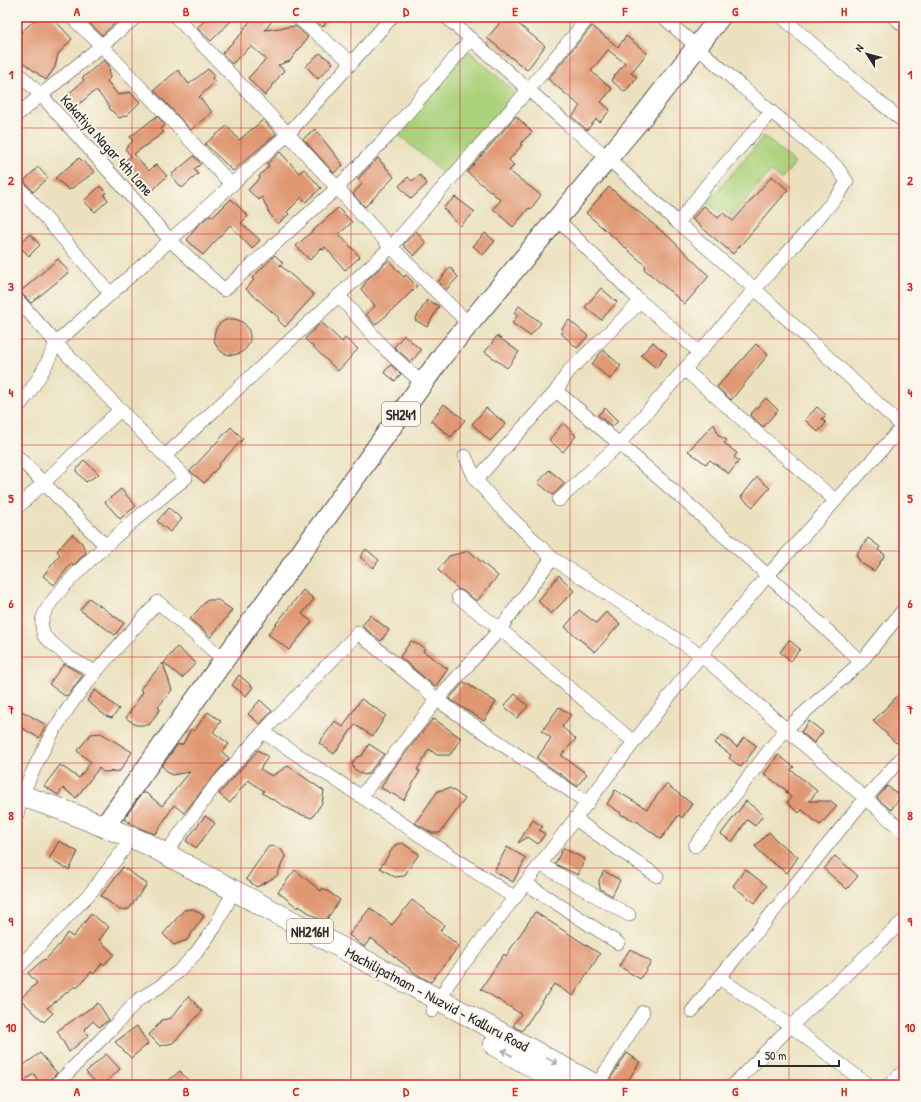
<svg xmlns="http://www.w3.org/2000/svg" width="921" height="1102" font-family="'Patrick Hand',sans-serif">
  <rect width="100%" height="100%" fill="#fbf7ec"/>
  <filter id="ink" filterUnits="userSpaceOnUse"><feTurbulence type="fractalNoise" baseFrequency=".025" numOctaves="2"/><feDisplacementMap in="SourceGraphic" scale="8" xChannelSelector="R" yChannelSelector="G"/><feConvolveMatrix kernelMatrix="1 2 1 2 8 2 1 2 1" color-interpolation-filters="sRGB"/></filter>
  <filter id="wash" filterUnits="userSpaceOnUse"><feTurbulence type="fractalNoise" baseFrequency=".012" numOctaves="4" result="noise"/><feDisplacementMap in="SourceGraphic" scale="16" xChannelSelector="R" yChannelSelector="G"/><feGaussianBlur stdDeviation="0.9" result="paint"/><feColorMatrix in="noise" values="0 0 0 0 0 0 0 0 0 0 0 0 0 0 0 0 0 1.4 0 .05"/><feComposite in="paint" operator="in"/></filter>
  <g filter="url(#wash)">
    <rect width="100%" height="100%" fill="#ebe1bf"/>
    <g fill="#abd17b" stroke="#6b7e53">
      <polygon points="468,50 518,95 446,176 396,132"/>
      <polygon points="764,136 795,163 781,180 771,171 732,217 723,209 719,213 707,203"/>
    </g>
    <g id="blocks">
      <g fill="#e09873">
        <polygon points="38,17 52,17 72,39 58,54 55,67 46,80 17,58 17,36"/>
        <polygon points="95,17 110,17 115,23 102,35 89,23"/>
        <polygon points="208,17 235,17 211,41 197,28"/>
        <polygon points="254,17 275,17 265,30 295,26 308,37 290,61 278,65 284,70 265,96 248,78 266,59 251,46 232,64 222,53 246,29 244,28"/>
        <polygon points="309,17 330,17 323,27"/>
        <polygon points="505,17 510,17 545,46 527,70 487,38"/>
        <polygon points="592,26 618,47 626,36 647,53 631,73 637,77 625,92 611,80 625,63 608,50 591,71 612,89 601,102 610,110 600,122 596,119 587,130 572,117 580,106 548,79"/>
        <polygon points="320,53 333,63 318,79 306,66"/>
        <polygon points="104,60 109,65 110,78 107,81 118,95 130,92 140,102 127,115 119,118 109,108 110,107 96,90 72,110 63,99 84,80 82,78"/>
        <polygon points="208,69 214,75 212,79 215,82 199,97 212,112 191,130 154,90 178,70 189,84"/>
        <polygon points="157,116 165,125 161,129 164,132 134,154 149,171 156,164 167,176 150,193 124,162 131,156 125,149 133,141 130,137"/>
        <polygon points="516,116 532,132 520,144 522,145 509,160 514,165 509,171 541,195 531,209 529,208 513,227 493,209 501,200 467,172"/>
        <polygon points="263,120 276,134 233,171 205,144 227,126 239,140"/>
        <polygon points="315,129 343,165 334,173 303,139"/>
        <polygon points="280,152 299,173 304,169 321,188 306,202 302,197 287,212 289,214 278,224 269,213 262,197 259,200 248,190 260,178 259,176 269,166 267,164"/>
        <polygon points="194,156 201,164 194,169 198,174 182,188 171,175"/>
        <polygon points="79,158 95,172 69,190 55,178"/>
        <polygon points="378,158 394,177 365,207 353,194 362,184 358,179"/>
        <polygon points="38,167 48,178 33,192 24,181"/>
        <polygon points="420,175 427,184 411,199 399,186 408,177 412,181"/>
        <polygon points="772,176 788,190 733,254 692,219 704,206 718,218 723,213 733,221"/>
        <polygon points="100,186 106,192 104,195 108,200 95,212 84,201"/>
        <polygon points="609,187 671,239 709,276 685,304 644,269 646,266 586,213"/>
        <polygon points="455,197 475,212 460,226 443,208"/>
        <polygon points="231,199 248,216 241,223 260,240 252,249 230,225 203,255 187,240 197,226 210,215 213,217"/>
        <polygon points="338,208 352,222 339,234 360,257 345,270 325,247 323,250 321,248 310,260 296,246"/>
        <polygon points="416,231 426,243 414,256 403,245"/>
        <polygon points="485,233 495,241 483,255 473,246"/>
        <polygon points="30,234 40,245 29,256 18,245"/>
        <polygon points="275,255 283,263 280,265 314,295 285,327 278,320 279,318 246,289 254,280 252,278"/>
        <polygon points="58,259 69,272 31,303 20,292"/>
        <polygon points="389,260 403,277 406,275 417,286 395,308 375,325 366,314 375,306 361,289 368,279"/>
        <polygon points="450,267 458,277 446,290 438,282"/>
        <polygon points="601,288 617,302 601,320 585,307"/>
        <polygon points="427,300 439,306 427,327 415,320"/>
        <polygon points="519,306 541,323 530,336 512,323 518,315 514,313"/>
        <circle cx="232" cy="337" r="18"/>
        <polygon points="569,320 588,336 577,348 562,334 562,328"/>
        <polygon points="321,322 342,342 345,338 358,349 338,371 305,339"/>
        <polygon points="404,335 421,350 411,362 394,347"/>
        <polygon points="497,336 519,352 507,368 485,352"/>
        <polygon points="653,342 667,354 656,368 641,355"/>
        <polygon points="756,344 768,355 731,400 717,387"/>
        <polygon points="603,350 621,366 610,379 592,364"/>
        <polygon points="391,365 401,374 395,381 384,372"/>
        <polygon points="766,398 778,410 763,427 750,415"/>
        <polygon points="444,404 465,420 451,437 431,421"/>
        <polygon points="817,407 826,415 822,419 826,423 818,432 805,420"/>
        <polygon points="486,408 506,424 490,441 472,424"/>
        <polygon points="605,408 618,421 612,427 598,415"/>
        <polygon points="563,423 576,436 563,452 549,440"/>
        <polygon points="714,424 719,436 727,440 724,443 737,453 734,457 739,461 729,474 710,460 706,464 688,451"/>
        <polygon points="231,427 243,439 218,465 219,466 204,483 190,471"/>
        <polygon points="84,460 99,474 86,482 76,471"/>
        <polygon points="549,470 565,483 553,495 538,483"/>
        <polygon points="757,477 770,488 753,507 741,497"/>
        <polygon points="121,489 136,506 120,519 105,502"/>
        <polygon points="169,508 182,519 170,532 157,521"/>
        <polygon points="72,534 82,543 86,553 73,566 71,564 54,585 43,576 60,555 57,551"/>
        <polygon points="868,538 880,547 878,550 885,555 874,571 861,563 856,555"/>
        <polygon points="366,549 379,560 373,568 360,557"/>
        <polygon points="469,551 498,576 477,601 463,591 458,589 438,570 449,556"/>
        <polygon points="559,575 574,591 551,614 538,601"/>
        <polygon points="303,590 314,599 302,614 312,622 289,650 268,634"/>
        <polygon points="89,598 124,623 115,635 80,610"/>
        <polygon points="207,600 218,600 232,610 211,637 190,619"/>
        <polygon points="579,610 596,623 606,612 620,624 595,652 565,627"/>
        <polygon points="370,615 389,630 381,641 362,626"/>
        <polygon points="789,640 800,649 791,661 780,652"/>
        <polygon points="411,641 425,648 423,651 448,669 435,687 400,657"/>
        <polygon points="177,647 196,663 182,678 164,663"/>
        <polygon points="163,663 172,690 158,707 160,709 149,725 136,725 126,718 143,692 140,689"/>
        <polygon points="64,664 83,675 68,695 65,696 49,684"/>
        <polygon points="239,675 253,687 246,696 232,685"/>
        <polygon points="464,682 496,702 484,721 449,699"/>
        <polygon points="904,689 904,735 896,743 873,721"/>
        <polygon points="95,690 119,709 112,718 106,716 87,701"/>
        <polygon points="515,694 528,706 517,718 504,706"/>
        <polygon points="361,699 386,715 373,736 355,725 334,754 319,743 335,721 343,727"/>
        <polygon points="260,700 272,711 260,724 248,714"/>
        <polygon points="559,707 571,715 562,727 576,739 561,755 587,774 577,786 537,758 551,738 542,731"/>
        <polygon points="22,711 46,725 39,738 17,725 17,720"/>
        <polygon points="208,712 221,721 213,732 229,744 222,752 229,758 184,813 174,805 156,833 154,834 135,826 124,819 142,793 146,793 162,806 190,772 171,775 162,766 177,745 183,744 191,729 194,731"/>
        <polygon points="434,719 461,738 450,755 437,755 429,749 417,770 420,771 404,800 381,788 388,775 432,720"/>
        <polygon points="809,721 823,732 814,743 801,732"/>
        <polygon points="101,733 132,752 120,771 103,772 99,768 76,798 63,788 58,795 44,786 60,765 79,778 91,762 77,751 91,734"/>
        <polygon points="722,735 737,747 744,737 757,746 741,767 729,758 731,755 715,743"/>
        <polygon points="369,744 384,754 368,774 364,775 354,769 352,763 357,757 362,756"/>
        <polygon points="258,750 268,757 260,769 272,776 288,766 324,791 322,803 312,818 296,813 262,793 264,791 248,780 230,803 219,794"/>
        <polygon points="778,755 794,767 791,770 817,791 809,801 831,801 837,806 820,825 802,810 799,813 787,803 791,797 786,792 787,791 764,774"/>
        <polygon points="666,784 692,804 682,818 679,815 661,839 638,822 620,814 621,813 607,804 615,790 647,809"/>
        <polygon points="887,786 901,796 891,810 877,798"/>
        <polygon points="450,788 465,799 440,833 432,833 415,823 438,791"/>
        <polygon points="746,801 763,815 755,826 747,820 732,842 721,834"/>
        <polygon points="205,816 215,823 196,848 186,841"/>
        <polygon points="533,820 543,827 539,830 545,834 538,844 528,837 518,843"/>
        <polygon points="769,832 777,841 798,857 787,873 765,857 755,846"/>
        <polygon points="59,841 78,852 69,870 49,859"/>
        <polygon points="402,843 419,854 404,876 395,877 380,868 395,845"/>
        <polygon points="274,846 281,849 285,856 277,876 257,887 246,879 268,847"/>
        <polygon points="507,847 526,858 513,882 494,871"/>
        <polygon points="563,848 585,859 578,875 555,864"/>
        <polygon points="835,856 858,876 847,889 824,869"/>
        <polygon points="123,867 147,884 129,909 120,910 101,896"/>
        <polygon points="745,869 767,886 755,903 733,886"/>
        <polygon points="295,870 321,891 323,888 340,900 324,923 299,906 298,908 278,892"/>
        <polygon points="604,871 620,880 612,896 600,889 599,880"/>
        <polygon points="412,900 444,925 440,931 459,946 431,982 418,975 371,938 364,947 349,935 370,908 392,925"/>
        <polygon points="193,909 204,916 187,940 174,945 163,934 184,910"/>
        <polygon points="535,912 600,954 573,996 554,984 522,1031 513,1026 521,1014 481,989 504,954 506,956"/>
        <polygon points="91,914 109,927 99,940 114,954 104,965 102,963 94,974 91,972 77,988 75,986 47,1008 53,1013 44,1022 20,999 37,983 28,973 44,959 45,960 60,944 67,933 73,937"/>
        <polygon points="630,949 651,962 640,979 619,966"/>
        <polygon points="189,996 202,1011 173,1043 160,1046 149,1035 162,1020 171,1018"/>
        <polygon points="98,1003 109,1020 99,1027 93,1021 84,1030 89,1035 69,1052 57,1031"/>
        <polygon points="137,1026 148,1044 131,1058 115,1042"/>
        <polygon points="40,1053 57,1073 50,1080 48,1085 41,1085 34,1074 17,1085 17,1070"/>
        <polygon points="627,1053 640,1062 625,1085 619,1085 610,1079"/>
        <polygon points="106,1054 120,1069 103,1085 98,1085 86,1072"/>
        <polygon points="180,1071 192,1085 173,1085 169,1080"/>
      </g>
    </g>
  </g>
  <g filter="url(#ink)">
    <use href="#blocks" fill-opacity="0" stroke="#484641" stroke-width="1"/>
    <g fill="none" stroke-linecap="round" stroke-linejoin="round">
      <defs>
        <g id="minor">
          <polyline points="71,17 101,45 232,185"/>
          <polyline points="176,17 288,134 391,247 469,324"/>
          <polyline points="297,17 352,63"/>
          <polyline points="446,17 565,122 608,158 678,223 755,289 904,428"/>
          <polyline points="782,17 873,97 904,122"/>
          <polyline points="894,17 904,26"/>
          <polyline points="17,72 41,95 171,241 224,290 337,188 386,138 471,39"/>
          <polyline points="17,115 136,17"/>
          <polyline points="17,185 111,294"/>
          <polyline points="557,219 639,300 699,352"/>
          <polyline points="678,223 706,186 771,112"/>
          <polyline points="339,296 385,349 423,384"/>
          <path d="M 17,299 L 56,343 L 186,478 C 158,500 46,590 42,621 C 41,625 43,632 44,636 L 68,657 L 96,672"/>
          <polyline points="685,370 835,500"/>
          <path d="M 556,391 C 661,477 762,569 861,662"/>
          <path d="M 17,409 C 34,388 46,368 56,343 L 288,134 L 392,17"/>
          <polyline points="17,456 106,546"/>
          <polyline points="165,456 391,247 528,90 589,17"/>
          <polyline points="465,456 476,480 498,505 552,558 701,655 904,832"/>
          <polyline points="476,480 556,391 569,371 635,307 639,300"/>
          <polyline points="559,500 619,444 755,289 808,230 839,194 847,182 836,166 741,86 663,17"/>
          <polyline points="17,508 121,409"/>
          <polyline points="458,597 500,629 634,742"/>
          <polyline points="263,732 515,898"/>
          <path d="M 22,795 C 32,772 43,749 56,727 C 84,681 122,642 158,602 L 224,660"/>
          <polyline points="362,795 437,700 500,629 552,558"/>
          <polyline points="17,815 19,807"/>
          <polyline points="575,819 657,876"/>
          <polyline points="695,846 785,730 861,662 904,609"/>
          <polyline points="165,854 213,788 263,732 358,633 421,685 437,700 588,803"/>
          <polyline points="540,864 629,915"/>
          <polyline points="525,883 618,943"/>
          <polyline points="17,969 92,891 124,849"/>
          <polyline points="432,1011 440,1001 448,984 701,655 768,575 904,425"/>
          <polyline points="692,1011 719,978"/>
          <polyline points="56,1085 117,1023 138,1000 159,987 179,971 196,953 215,927 228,902"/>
          <polyline points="597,1085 643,1012"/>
          <polyline points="733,1085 791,1026 904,920"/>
          <polyline points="868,1085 791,1026 719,978 865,799 904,755"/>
          <polyline points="889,1085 904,1071"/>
        </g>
        <polyline id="primary" points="104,827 443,355 644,115 720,17"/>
        <g id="trunk">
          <polyline points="17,794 63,810 145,843 501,1033 595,1085"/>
          <polyline points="494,1045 561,1083"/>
        </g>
      </defs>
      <use href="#minor" stroke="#484641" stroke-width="14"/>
      <use href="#primary" stroke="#484641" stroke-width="22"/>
      <use href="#trunk" stroke="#484641" stroke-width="22"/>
      <use href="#minor" stroke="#fff" stroke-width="13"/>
      <use href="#primary" stroke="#fff" stroke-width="20"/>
      <use href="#trunk" stroke="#fff" stroke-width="21"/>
    </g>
    <defs><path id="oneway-shaft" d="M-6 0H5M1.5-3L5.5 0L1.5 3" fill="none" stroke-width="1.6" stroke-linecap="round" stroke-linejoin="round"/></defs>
    <g stroke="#a0a0a0">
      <use href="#oneway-shaft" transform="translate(507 1053) rotate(-150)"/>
      <use href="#oneway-shaft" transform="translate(552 1061) rotate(29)"/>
    </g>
  </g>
  <path fill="none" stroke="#d62828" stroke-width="1" stroke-opacity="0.55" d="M 132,17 L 132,1085M 241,17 L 241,1085M 351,17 L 351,1085M 460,17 L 460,1085M 570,17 L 570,1085M 680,17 L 680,1085M 789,17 L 789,1085M 17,128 L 904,128M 17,234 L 904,234M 17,339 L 904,339M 17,445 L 904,445M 17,551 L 904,551M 17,657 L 904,657M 17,763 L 904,763M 17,868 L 904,868M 17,974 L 904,974"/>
  <g text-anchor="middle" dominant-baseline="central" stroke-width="4" stroke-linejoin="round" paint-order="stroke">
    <g fill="#fbf7ec" stroke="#696865" stroke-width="1">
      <rect x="382" y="402" width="38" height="24" rx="3"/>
      <rect x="287" y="919" width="46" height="24" rx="3"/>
    </g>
    <g font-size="14" font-weight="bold" fill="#2b2b2b">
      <text x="401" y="414">SH241</text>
      <text x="310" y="931">NH216H</text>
    </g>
    <g font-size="15" fill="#2b2b2b" stroke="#fbf7ec">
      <text transform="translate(107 145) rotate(48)">Kakatiya Nagar 4th Lane</text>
      <text transform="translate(437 999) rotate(28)">Machilipatnam - Nuzvid - Kalluru Road</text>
    </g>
  </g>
  <rect width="921" height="1102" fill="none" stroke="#fbf7ec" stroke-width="44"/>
  <g transform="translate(867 54) rotate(306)" stroke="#fbf7ec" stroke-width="3" paint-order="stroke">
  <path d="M0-3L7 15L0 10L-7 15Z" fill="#2b2b2b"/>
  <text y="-6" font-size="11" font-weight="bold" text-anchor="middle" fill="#2b2b2b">N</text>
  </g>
  <path d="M759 1060v6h80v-6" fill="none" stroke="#2b2b2b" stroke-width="2"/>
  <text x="765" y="1060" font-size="12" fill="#2b2b2b" stroke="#fbf7ec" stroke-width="3" paint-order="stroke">50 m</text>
  <rect x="22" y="22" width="877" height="1058" fill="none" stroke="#d62828" stroke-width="1.5"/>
  <g font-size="13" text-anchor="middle" font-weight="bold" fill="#d62828">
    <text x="77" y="16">A</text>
    <text x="186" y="16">B</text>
    <text x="296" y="16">C</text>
    <text x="406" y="16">D</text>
    <text x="515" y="16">E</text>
    <text x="625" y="16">F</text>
    <text x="735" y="16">G</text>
    <text x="844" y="16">H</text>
    <text x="11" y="79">1</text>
    <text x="910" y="79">1</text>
    <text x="11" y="185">2</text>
    <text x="910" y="185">2</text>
    <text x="11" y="291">3</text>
    <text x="910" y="291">3</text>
    <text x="11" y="397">4</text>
    <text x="910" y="397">4</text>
    <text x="11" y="503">5</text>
    <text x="910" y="503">5</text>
    <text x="11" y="608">6</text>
    <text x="910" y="608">6</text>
    <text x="11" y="714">7</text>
    <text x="910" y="714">7</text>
    <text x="11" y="820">8</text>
    <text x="910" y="820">8</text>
    <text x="11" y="926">9</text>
    <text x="910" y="926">9</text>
    <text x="11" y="1032">10</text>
    <text x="910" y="1032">10</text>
    <text x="77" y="1096">A</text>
    <text x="186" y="1096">B</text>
    <text x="296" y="1096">C</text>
    <text x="406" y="1096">D</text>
    <text x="515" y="1096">E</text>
    <text x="625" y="1096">F</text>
    <text x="735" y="1096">G</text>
    <text x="844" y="1096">H</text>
  </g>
</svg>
